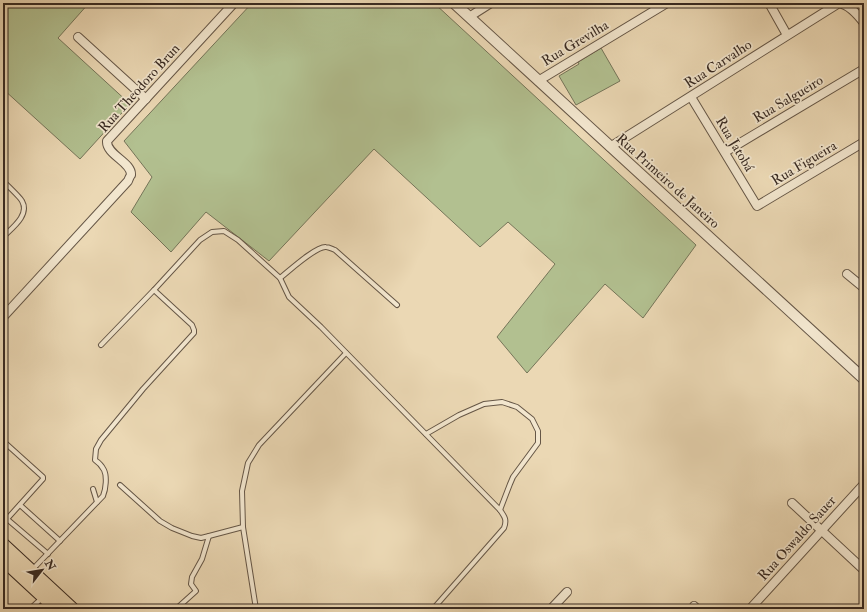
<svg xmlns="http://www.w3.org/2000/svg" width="867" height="612" font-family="'IM FELL Double Pica',serif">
  <rect width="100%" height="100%" fill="#ebd8b4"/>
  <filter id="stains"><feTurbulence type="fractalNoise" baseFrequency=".005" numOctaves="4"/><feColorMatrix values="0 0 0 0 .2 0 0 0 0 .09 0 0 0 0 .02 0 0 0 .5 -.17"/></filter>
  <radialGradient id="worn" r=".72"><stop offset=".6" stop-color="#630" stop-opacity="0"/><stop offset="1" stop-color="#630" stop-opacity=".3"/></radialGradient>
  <g fill="#b2c090" stroke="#757559">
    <polygon points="3,3 89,3 58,38 130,104 80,159 3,89"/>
    <polygon points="252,3 434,3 696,245 643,318 605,284 527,373 497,337 555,264 508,222 480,247 374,149 269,261 206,212 171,252 131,212 152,177 124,141"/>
    <polygon points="601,48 620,81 576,105 559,76 579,64 578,62"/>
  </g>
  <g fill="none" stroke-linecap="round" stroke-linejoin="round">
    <defs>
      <g id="service">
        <path d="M 3,181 C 7,185 20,197 22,201 C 30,215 12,228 3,237"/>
        <path d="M 280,278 C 289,271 316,246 326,247 C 329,247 332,249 335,250 L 397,305"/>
        <path d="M 101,345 L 154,290 L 200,240 L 212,232 L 224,231 L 238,240 L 280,278 L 289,297 L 321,327 L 500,510 C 505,517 507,520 504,528 L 433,609"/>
        <polyline points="426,434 459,415 484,404 502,402 517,407 532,419 538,431 538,443 513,477 510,484 500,510"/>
        <polyline points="3,441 43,477 43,479 7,519 3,515"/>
        <polyline points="120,485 160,521 172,528 192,536 201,538 209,536 243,527"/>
        <polyline points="93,489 97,502"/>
        <polyline points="20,505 60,541"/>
        <polyline points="7,519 48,554"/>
        <path d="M 32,570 L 103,496 C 106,489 107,476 104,470 C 102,466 98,462 95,460 L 96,449 L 101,440 L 143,389 L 194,333 L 194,330 L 192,325 L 154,290"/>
        <polyline points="30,609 42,598"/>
        <polyline points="176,609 196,591 191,584 192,577 202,559 209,536"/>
        <polyline points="256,609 243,527 242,491 248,463 259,445 346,353"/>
      </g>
      <g id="minor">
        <polyline points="769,3 787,35"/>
        <polyline points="469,17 491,3"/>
        <polyline points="78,37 146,99"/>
        <polyline points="538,81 667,3"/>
        <polyline points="691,97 757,206 864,142"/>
        <path d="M 610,147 L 839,3 C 850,5 858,15 864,23"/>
        <polyline points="725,152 864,69"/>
        <polyline points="847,274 864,288"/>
        <path d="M 3,317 L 128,181 C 128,181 130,176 131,175 C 132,162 106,155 107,141 L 234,3"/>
        <polyline points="792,503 864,570"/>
        <polyline points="694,606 697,609"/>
        <polyline points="551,609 567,592"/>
        <polyline points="750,609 864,484"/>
      </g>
      <polyline id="tertiary" points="454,3 864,379"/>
      <g id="primary">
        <polyline points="3,545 72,609"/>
        <polyline points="3,559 57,609"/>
      </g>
    </defs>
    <use href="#service" stroke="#655646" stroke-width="6"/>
    <use href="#minor" stroke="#655646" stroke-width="10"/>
    <use href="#tertiary" stroke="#655646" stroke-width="12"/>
    <use href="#primary" stroke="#382a22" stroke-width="15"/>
    <use href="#service" stroke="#f2e6ce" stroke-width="4"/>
    <use href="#minor" stroke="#f2e6ce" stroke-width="8"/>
    <use href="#tertiary" stroke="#f2e6ce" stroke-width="10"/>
    <use href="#primary" stroke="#ebd8b4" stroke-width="13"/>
  </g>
  <g text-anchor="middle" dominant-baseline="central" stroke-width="3.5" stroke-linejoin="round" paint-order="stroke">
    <g font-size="14" fill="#382a22" stroke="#f2e6ce">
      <text transform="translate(575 43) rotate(-31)">Rua Grevilha</text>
      <text transform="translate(718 64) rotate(-33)">Rua Carvalho</text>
      <text transform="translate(139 88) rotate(-48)">Rua Theodoro Brun</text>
      <text transform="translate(788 99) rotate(-31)">Rua Salgueiro</text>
      <text transform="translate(735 144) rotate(59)">Rua Jatobá</text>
      <text transform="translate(804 163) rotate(-31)">Rua Figueira</text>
      <text transform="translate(668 181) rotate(42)">Rua Primeiro de Janeiro</text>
      <text transform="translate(797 538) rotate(-48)">Rua Oswaldo Sauer</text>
    </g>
  </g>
  <rect width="867" height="612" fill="none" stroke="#ebd8b4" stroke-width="16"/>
  <rect x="4" y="4" width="859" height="604" fill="none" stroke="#382a22" stroke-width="2"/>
  <rect x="8" y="8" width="851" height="596" fill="none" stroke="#382a22"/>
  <g transform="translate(42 570) rotate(59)" stroke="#f2e6ce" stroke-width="3" paint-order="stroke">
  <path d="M0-3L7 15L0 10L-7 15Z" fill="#382a22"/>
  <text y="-6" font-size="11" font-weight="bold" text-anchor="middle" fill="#382a22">N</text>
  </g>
  <rect width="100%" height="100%" filter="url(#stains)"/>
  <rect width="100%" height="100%" fill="url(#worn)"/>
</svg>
